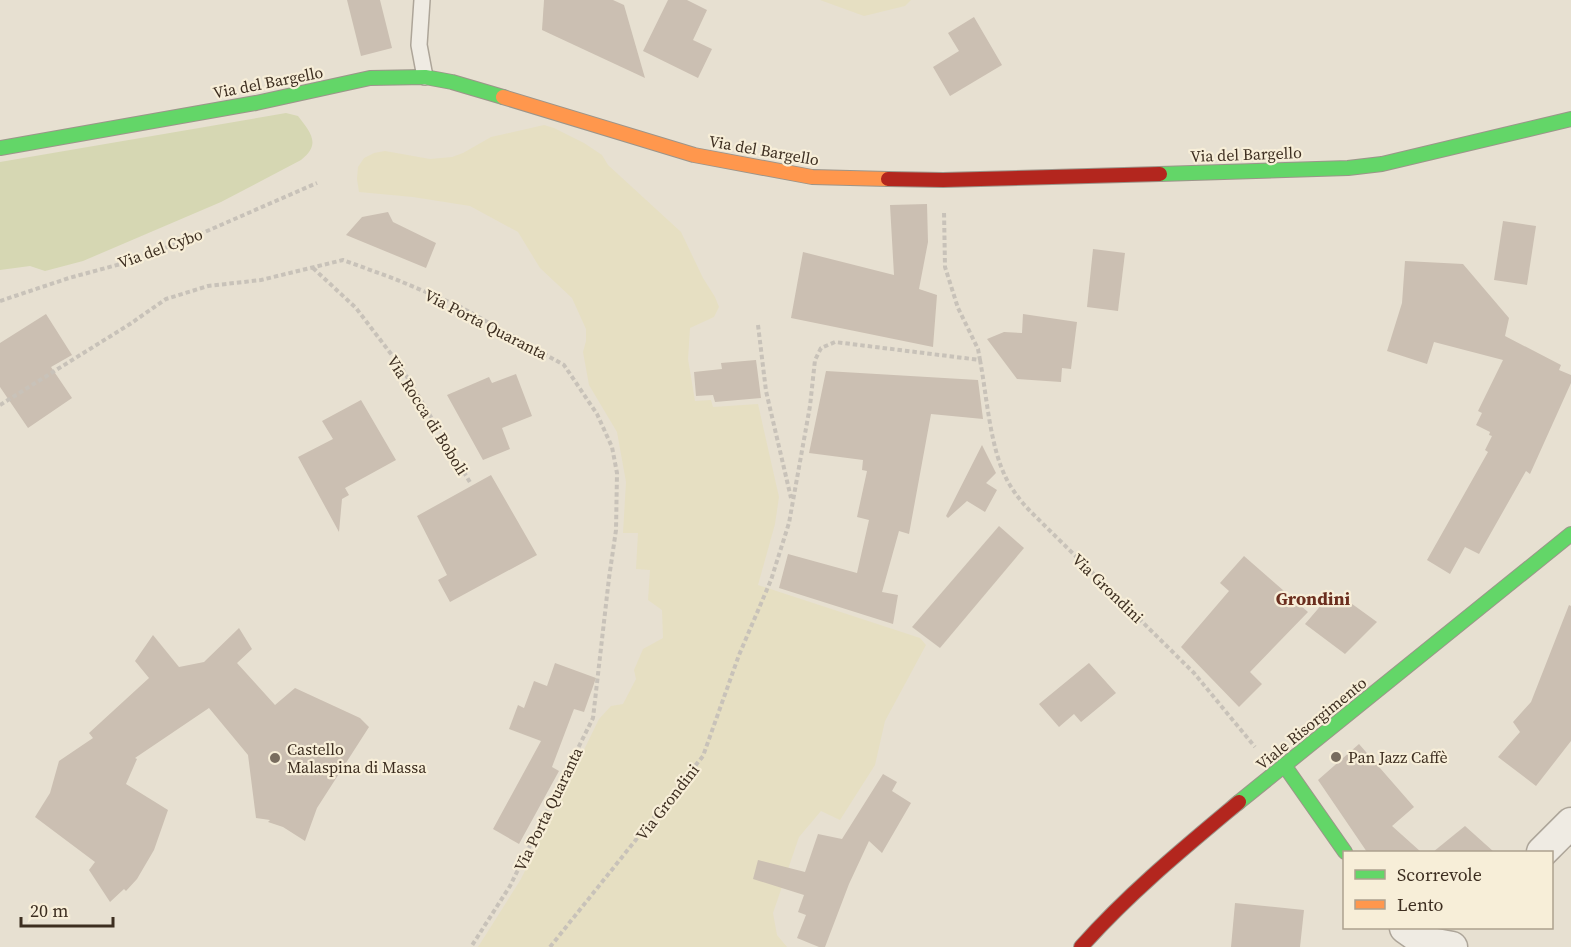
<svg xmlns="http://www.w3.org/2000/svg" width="1571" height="947" font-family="'Source Serif 4',serif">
  <rect width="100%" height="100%" fill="#e7e0d1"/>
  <g fill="#e6dfc2">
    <polygon points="820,0 911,0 905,6 864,16"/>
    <polygon points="544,125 554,128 584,143 602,155 608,165 681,232 703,278 715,297 719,307 714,317 690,328 688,359 695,401 711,400 713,407 758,404 779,497 775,524 758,585 920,638 926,645 885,721 875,765 840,820 821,811 799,837 773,913 777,935 787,947 478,947 521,879 599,719 611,706 623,704 636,679 634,670 643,649 663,638 662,610 648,600 650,570 636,569 638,533 623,533 626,482 617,432 589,385 583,352 586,341 586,329 572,298 540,268 518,232 470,206 413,197 359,192 357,179 358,167 364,158 374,153 385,151 430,159 452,157 463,153 491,137"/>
  </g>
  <path fill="#d6d7b3" d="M 286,113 L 298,116 C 310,132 322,144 301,160 L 221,202 L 83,261 L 45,271 L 30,266 L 0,270 L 0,162 Z"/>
  <g fill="#cbbfb2">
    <polygon points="347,0 380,0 392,48 361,56"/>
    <polygon points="544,0 613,0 624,5 645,78 542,30"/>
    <polygon points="668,0 687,0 707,10 693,40 712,49 698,78 643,51"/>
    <polygon points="974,17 1002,65 950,96 933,67 959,51 948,33"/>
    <polygon points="927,204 928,242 919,289 937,295 933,347 791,318 803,252 894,275 890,205"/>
    <polygon points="388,212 393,222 436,243 426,268 346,235 362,217"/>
    <polygon points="1503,221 1536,226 1527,285 1494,280"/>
    <polygon points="1093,249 1125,253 1118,311 1087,307"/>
    <polygon points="1405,261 1463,264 1509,318 1505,336 1561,365 1559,370 1571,375 1571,383 1530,474 1526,471 1479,554 1465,547 1450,574 1427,560 1488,452 1485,450 1492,436 1489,435 1490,432 1476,425 1482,413 1478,411 1503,360 1434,342 1427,364 1387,351 1402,303"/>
    <polygon points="46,314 72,355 51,367 72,398 28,428 0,387 0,343"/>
    <polygon points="1023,314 1077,322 1071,369 1062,368 1061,382 1017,379 987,339 1004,332 1022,333"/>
    <polygon points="756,360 761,398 715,402 713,395 696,396 694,372 722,369 721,363"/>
    <polygon points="826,371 978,380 983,419 931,414 909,534 899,531 882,592 898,595 893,624 779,588 788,554 857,573 869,520 857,517 867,471 862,470 863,460 809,453"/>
    <polygon points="516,374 532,416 502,428 510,449 483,460 447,395 489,377 492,383"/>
    <polygon points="361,400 396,460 345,488 349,495 342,499 339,532 298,457 333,439 322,421"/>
    <polygon points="982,445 996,473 986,483 997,490 985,512 967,501 948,518 946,516"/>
    <polygon points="491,475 537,555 450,602 438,580 447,575 417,516"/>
    <polygon points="999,526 1024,548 940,648 912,627"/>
    <polygon points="1244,556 1308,612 1250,672 1262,684 1239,707 1181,647 1229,591 1220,583"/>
    <polygon points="1329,596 1343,607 1348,601 1377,622 1345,654 1305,624"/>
    <polygon points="1569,605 1571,606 1571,741 1536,786 1498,757 1520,732 1513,722 1531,702"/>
    <polygon points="239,628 252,649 237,663 275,705 295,688 360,718 369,727 317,808 305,841 283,827 268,822 270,820 256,818 248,755 209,708 135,758 137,759 126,784 168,810 154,850 137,879 126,891 124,889 110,902 89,870 95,862 35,817 50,793 59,761 93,738 89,733 149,678 135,661 153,635 179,667 204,662"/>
    <polygon points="555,663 596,678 584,712 574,709 552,767 559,771 519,844 493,829 541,741 509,729 518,705 524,708 534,681 547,686"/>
    <polygon points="1089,663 1116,693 1081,722 1074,714 1059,727 1039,704"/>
    <polygon points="1359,744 1414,807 1392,826 1421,852 1367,852 1318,780"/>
    <polygon points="883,774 897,782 892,791 911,803 882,853 869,841 849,884 825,947 819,947 797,938 806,915 798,912 804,895 753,879 758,860 805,872 818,834 842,839"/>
    <polygon points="1465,826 1494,852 1433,852"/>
    <polygon points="1235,903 1304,910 1300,947 1231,947"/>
  </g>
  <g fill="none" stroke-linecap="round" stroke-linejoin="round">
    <defs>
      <polyline id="lane" points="422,0 419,45 425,77"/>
      <g id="street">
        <polyline points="1542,852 1571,823"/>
        <polyline points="1405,928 1425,942 1452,947"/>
      </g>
      <g id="fast">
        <polyline points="0,148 256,103 370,78 425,77 452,82 503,97"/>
        <polyline points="1160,174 1348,168 1382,164 1571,119"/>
        <polyline points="1284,765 1345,852"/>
        <polyline points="1239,802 1571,534"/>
      </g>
      <polyline id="slow" points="503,97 694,155 812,177 888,179"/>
      <g id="jam">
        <polyline points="888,179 943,180 1160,174"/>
        <path d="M 1081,947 C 1129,893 1184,848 1239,802"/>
      </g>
    </defs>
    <use href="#lane" stroke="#ada599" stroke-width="18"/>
    <use href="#street" stroke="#ada599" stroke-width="33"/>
    <use href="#fast" stroke="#9c958a" stroke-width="16"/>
    <use href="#slow" stroke="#9c958a" stroke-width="16"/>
    <use href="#jam" stroke="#9c958a" stroke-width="16"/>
    <g stroke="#c8c2b9" stroke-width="4" stroke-dasharray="4.5 3" stroke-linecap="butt">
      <polyline points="313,268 356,308 401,367 471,484"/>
      <polyline points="0,301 69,278 128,262 191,238 317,183"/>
      <polyline points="758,325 766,391 791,498"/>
      <path d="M 980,360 C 987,397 990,448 1007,480 C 1014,493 1023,504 1033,514 L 1194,673 L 1255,747"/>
      <polyline points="0,405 130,324 166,299 208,286 261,280 343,260 395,279 459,306 564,365 597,414 612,447 617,473 616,530 609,578 593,718 510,886 471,947"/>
      <polyline points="550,947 703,756 739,655 771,580 789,523 810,406 815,360 821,348 835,342 980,360 978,349 958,308 945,267 944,211"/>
    </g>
    <use href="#lane" stroke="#efebe3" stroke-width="15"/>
    <use href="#street" stroke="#efebe3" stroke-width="30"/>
    <use href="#fast" stroke="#63d668" stroke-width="14"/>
    <use href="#slow" stroke="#ff974d" stroke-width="14"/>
    <use href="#jam" stroke="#b3261e" stroke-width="14"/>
  </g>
  <g fill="#786c5e" stroke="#f7eed8" stroke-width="2">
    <circle cx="1336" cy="757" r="6"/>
    <circle cx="275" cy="758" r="6"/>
  </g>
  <g text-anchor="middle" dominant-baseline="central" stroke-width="4.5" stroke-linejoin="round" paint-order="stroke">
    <g font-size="16" fill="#3d2e20" stroke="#f7eed8">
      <text transform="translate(268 82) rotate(-11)">Via del Bargello</text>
      <text transform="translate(764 150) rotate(10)">Via del Bargello</text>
      <text transform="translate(1246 154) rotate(-2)">Via del Bargello</text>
      <text transform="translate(160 248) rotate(-20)">Via del Cybo</text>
      <text transform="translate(486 324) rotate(27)">Via Porta Quaranta</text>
      <text transform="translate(428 415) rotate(58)">Via Rocca di Boboli</text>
      <text transform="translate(1108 588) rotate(44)">Via Grondini</text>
      <text transform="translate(1311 723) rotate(-39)">Viale Risorgimento</text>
      <text transform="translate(667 802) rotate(-52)">Via Grondini</text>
      <text transform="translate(548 809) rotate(-64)">Via Porta Quaranta</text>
    </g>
    <g font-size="16" fill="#3d2e20" stroke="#f7eed8" text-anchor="start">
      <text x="287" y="749">Castello<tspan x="287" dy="18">Malaspina di Massa</tspan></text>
      <text x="1348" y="757">Pan Jazz Caffè</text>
    </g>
    <g font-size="18" font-weight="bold" fill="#6b2e1e" stroke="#f7eed8">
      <text x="1313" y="598">Grondini</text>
    </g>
  </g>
  <rect x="1343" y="851" width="210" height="78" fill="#f7eed8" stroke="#ada18e" stroke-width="1.5"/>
  <rect x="1355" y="870" width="30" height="9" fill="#63d668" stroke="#ada18e" stroke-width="1.5"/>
  <text x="1397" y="881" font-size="18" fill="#3d2e20">Scorrevole</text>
  <rect x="1355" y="900" width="30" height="9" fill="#ff974d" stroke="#ada18e" stroke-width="1.5"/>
  <text x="1397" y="911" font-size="18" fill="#3d2e20">Lento</text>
  <path d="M21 917v9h92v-9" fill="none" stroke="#3d2e20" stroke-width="3"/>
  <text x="30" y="917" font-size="18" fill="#3d2e20" stroke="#f7eed8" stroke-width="4.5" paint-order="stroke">20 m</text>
</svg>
